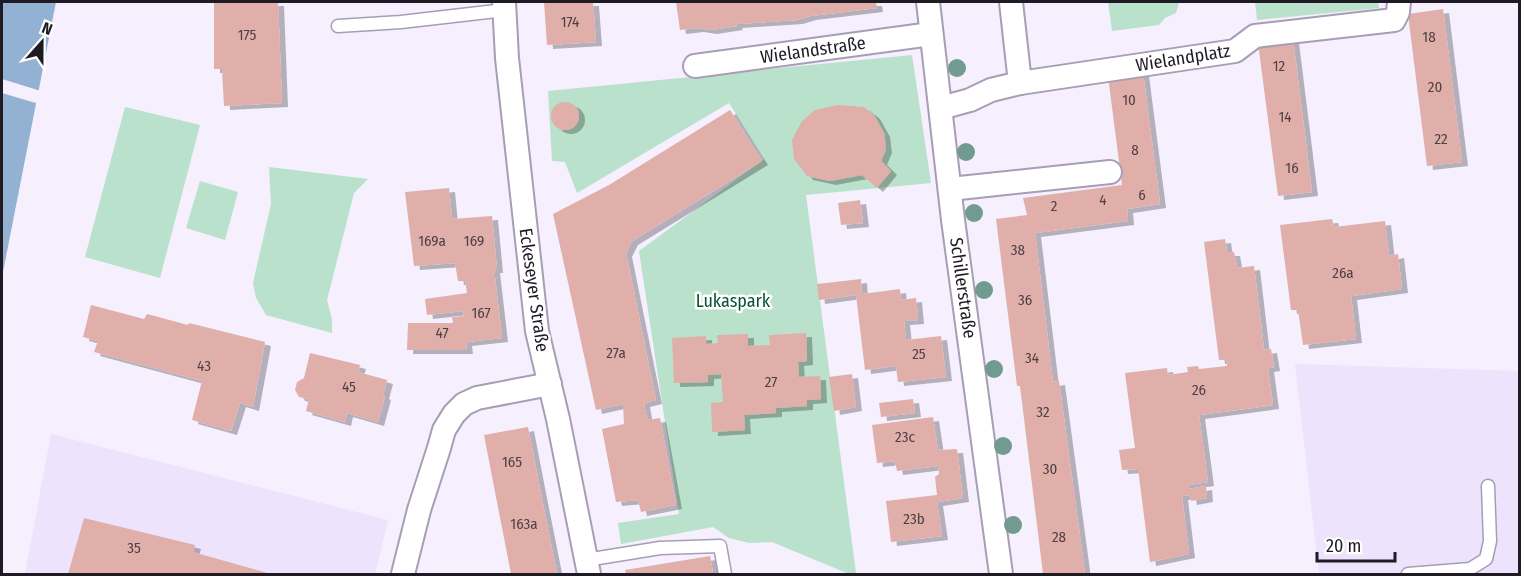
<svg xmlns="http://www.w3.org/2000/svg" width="1521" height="576" font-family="'Fira Sans Condensed',sans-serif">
  <defs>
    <filter id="shadow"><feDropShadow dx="6" dy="4" stdDeviation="0" flood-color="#0004"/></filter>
  </defs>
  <rect width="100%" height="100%" fill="#f5effe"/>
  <g fill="#ede3fc">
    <polygon points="1295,364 1519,371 1519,574 1319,574"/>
    <polygon points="51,434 388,520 375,574 25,574"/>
  </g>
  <g fill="#bae1cb">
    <polygon points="1108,2 1178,2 1179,3 1176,13 1165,18 1159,25 1112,31"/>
    <polygon points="1255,2 1378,2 1379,8 1257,20"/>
    <polygon points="912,55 931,183 806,195 856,573 849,574 772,542 749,543 729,538 713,527 621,544 618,523 679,514 639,251 764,159 729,103 577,193 565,162 552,161 548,91"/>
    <polygon points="125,107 200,125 160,278 85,257"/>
    <polygon points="269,167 368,179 354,193 327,300 332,319 332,333 266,315 256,298 253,283 271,204"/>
    <polygon points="200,181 238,192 225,240 186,228"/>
  </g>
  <polygon fill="#93b1d2" points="3,2 56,2 2,277 2,6"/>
  <polygon fill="#f5effe" points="2,79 41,91 39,104 2,93"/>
  <g fill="#e0afa9" filter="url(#shadow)">
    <polygon points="214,2 278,2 282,103 224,106 222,69 214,69"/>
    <polygon points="544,2 593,2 596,42 547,45"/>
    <polygon points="676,2 876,2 877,8 810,16 797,20 736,24 737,26 711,30 698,28 680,30"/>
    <polygon points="1443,9 1462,162 1427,166 1408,14"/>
    <polygon points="1293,39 1312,192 1278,196 1258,43"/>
    <polygon points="1143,72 1160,204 1127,209 1128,221 1035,233 1053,382 1059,381 1085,574 1043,574 1020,386 1017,386 996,219 1027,215 1023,198 1122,185 1108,76"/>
    <circle cx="565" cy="116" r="14"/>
    <polygon points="838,105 864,107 874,115 884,133 886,149 881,161 891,171 877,188 862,175 830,181 807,176 794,159 792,140 802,121 815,110"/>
    <polygon points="730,110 762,161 632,241 626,253 656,400 644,403 647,420 660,418 676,505 641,512 638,500 616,502 602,429 624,424 623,404 596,410 553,214 609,185"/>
    <polygon points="449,188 452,219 492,216 497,269 494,269 502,338 466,342 467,350 407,350 408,323 453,323 452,317 464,316 463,311 427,315 425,299 467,293 465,281 458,281 455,263 414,266 405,192"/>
    <polygon points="860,200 863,223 841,225 838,203"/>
    <polygon points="1332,219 1334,227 1385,221 1389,256 1398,254 1402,289 1351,296 1356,339 1303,345 1298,310 1291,310 1280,225"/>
    <polygon points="1225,239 1227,252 1234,252 1237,268 1254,266 1264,350 1271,349 1274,367 1268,368 1273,405 1199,415 1208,482 1188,485 1189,489 1206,486 1207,498 1191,501 1190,495 1182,496 1189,554 1150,562 1138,469 1122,470 1119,450 1135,448 1125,373 1167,368 1168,375 1188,372 1187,367 1198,366 1199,369 1227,366 1226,360 1219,360 1204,242"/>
    <polygon points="861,279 862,294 900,289 901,300 916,298 918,320 904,321 906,340 941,336 946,377 898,382 896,366 865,370 856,295 819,300 817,284"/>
    <polygon points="91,305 144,319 147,314 188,325 189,323 265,342 253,407 240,403 231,431 192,420 202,381 94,352 98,341 83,337"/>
    <polygon points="806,333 807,361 798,362 799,377 820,376 821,399 807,400 807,406 776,408 776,413 744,415 745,430 712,432 711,403 723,402 721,374 708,375 708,382 674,383 672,338 706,336 706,344 718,343 717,335 748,334 748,346 770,345 769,335"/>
    <polygon points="310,353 360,365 358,372 387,380 383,395 385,396 378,422 347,413 345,422 306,411 309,399 299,397 295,390 297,382 304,378"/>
    <polygon points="852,374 856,407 834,411 829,377"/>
    <polygon points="913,399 915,413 881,417 879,403"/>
    <polygon points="933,417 938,450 957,449 963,498 937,502 942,536 891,542 886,501 937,495 935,477 939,474 938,466 897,471 895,461 877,463 872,425"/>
    <polygon points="528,427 540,489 557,574 511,574 496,497 484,435"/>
    <polygon points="84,518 195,545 193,552 271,574 68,574"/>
    <polygon points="710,556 713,574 626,574 625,570"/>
  </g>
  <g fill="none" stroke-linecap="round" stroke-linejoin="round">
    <defs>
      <g id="service">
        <polyline points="338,26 401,22 505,10"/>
        <polyline points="586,560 660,548 720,546 725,574"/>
        <polyline points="1408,574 1470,569 1486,559 1490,541 1488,486"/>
      </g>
      <g id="minor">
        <polyline points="504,2 507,58 537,331 558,419 589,574"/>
        <polyline points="928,2 953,220 1001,574"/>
        <polyline points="1011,2 1020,83 1235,51 1255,36 1394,20 1398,12 1399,2"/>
        <polyline points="695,66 931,34"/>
        <polyline points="941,108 970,100 991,90 1020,83"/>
        <polyline points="950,189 1110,172"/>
        <polyline points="403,574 419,510 439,448 444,430 454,414 464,404 477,398 550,384"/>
      </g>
    </defs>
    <use href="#service" stroke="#a79db4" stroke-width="15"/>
    <use href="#minor" stroke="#a79db4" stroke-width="26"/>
    <use href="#service" stroke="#fff" stroke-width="12"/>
    <use href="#minor" stroke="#fff" stroke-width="22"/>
  </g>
  <g fill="#719a90">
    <circle cx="957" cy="68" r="9"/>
    <circle cx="966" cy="152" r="9"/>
    <circle cx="974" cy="213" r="9"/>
    <circle cx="984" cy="290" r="9"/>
    <circle cx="994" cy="369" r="9"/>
    <circle cx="1003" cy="446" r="9"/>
    <circle cx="1013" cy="525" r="9"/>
  </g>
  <g text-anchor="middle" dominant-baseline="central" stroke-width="5" stroke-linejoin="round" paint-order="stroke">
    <g font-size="15" fill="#4f4045">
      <text x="570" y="22">174</text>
      <text x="247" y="35">175</text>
      <text x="1429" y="37">18</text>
      <text x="1279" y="66">12</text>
      <text x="1435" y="87">20</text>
      <text x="1129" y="100">10</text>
      <text x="1285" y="117">14</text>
      <text x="1441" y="139">22</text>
      <text x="1135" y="150">8</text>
      <text x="1292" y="168">16</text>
      <text x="1142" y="195">6</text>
      <text x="1103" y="200">4</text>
      <text x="1054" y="206">2</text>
      <text x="432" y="241">169a</text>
      <text x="474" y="241">169</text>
      <text x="1018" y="250">38</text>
      <text x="1343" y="273">26a</text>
      <text x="1025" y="300">36</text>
      <text x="481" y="313">167</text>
      <text x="442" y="333">47</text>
      <text x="616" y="353">27a</text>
      <text x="919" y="354">25</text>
      <text x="1032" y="358">34</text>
      <text x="204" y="366">43</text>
      <text x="771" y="382">27</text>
      <text x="349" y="387">45</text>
      <text x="1199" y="390">26</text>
      <text x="1043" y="412">32</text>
      <text x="905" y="437">23c</text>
      <text x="512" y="462">165</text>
      <text x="1050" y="469">30</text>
      <text x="914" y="519">23b</text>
      <text x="524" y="524">163a</text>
      <text x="1059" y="537">28</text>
      <text x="134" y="548">35</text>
    </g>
    <g font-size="18" fill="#1f1b24" stroke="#fff">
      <text transform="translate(813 50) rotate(-8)">Wielandstraße</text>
      <text transform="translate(1183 58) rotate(-9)">Wielandplatz</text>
      <text transform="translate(963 288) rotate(82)">Schillerstraße</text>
      <text transform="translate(534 290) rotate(82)">Eckeseyer Straße</text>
    </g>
    <g font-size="18" fill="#055536" stroke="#fff">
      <text x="733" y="301">Lukaspark</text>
    </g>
  </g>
  <rect width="1521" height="576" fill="none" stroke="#1f1b24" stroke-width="6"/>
  <g transform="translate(42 42) rotate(21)" stroke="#ffffff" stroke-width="4.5" paint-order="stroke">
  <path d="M0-4.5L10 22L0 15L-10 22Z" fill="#1f1b24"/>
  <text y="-9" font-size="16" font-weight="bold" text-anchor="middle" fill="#1f1b24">N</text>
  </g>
  <path d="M1317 552v9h78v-9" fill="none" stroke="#1f1b24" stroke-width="3"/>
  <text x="1326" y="552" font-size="18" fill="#1f1b24" stroke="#ffffff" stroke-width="4.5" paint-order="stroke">20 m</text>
</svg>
